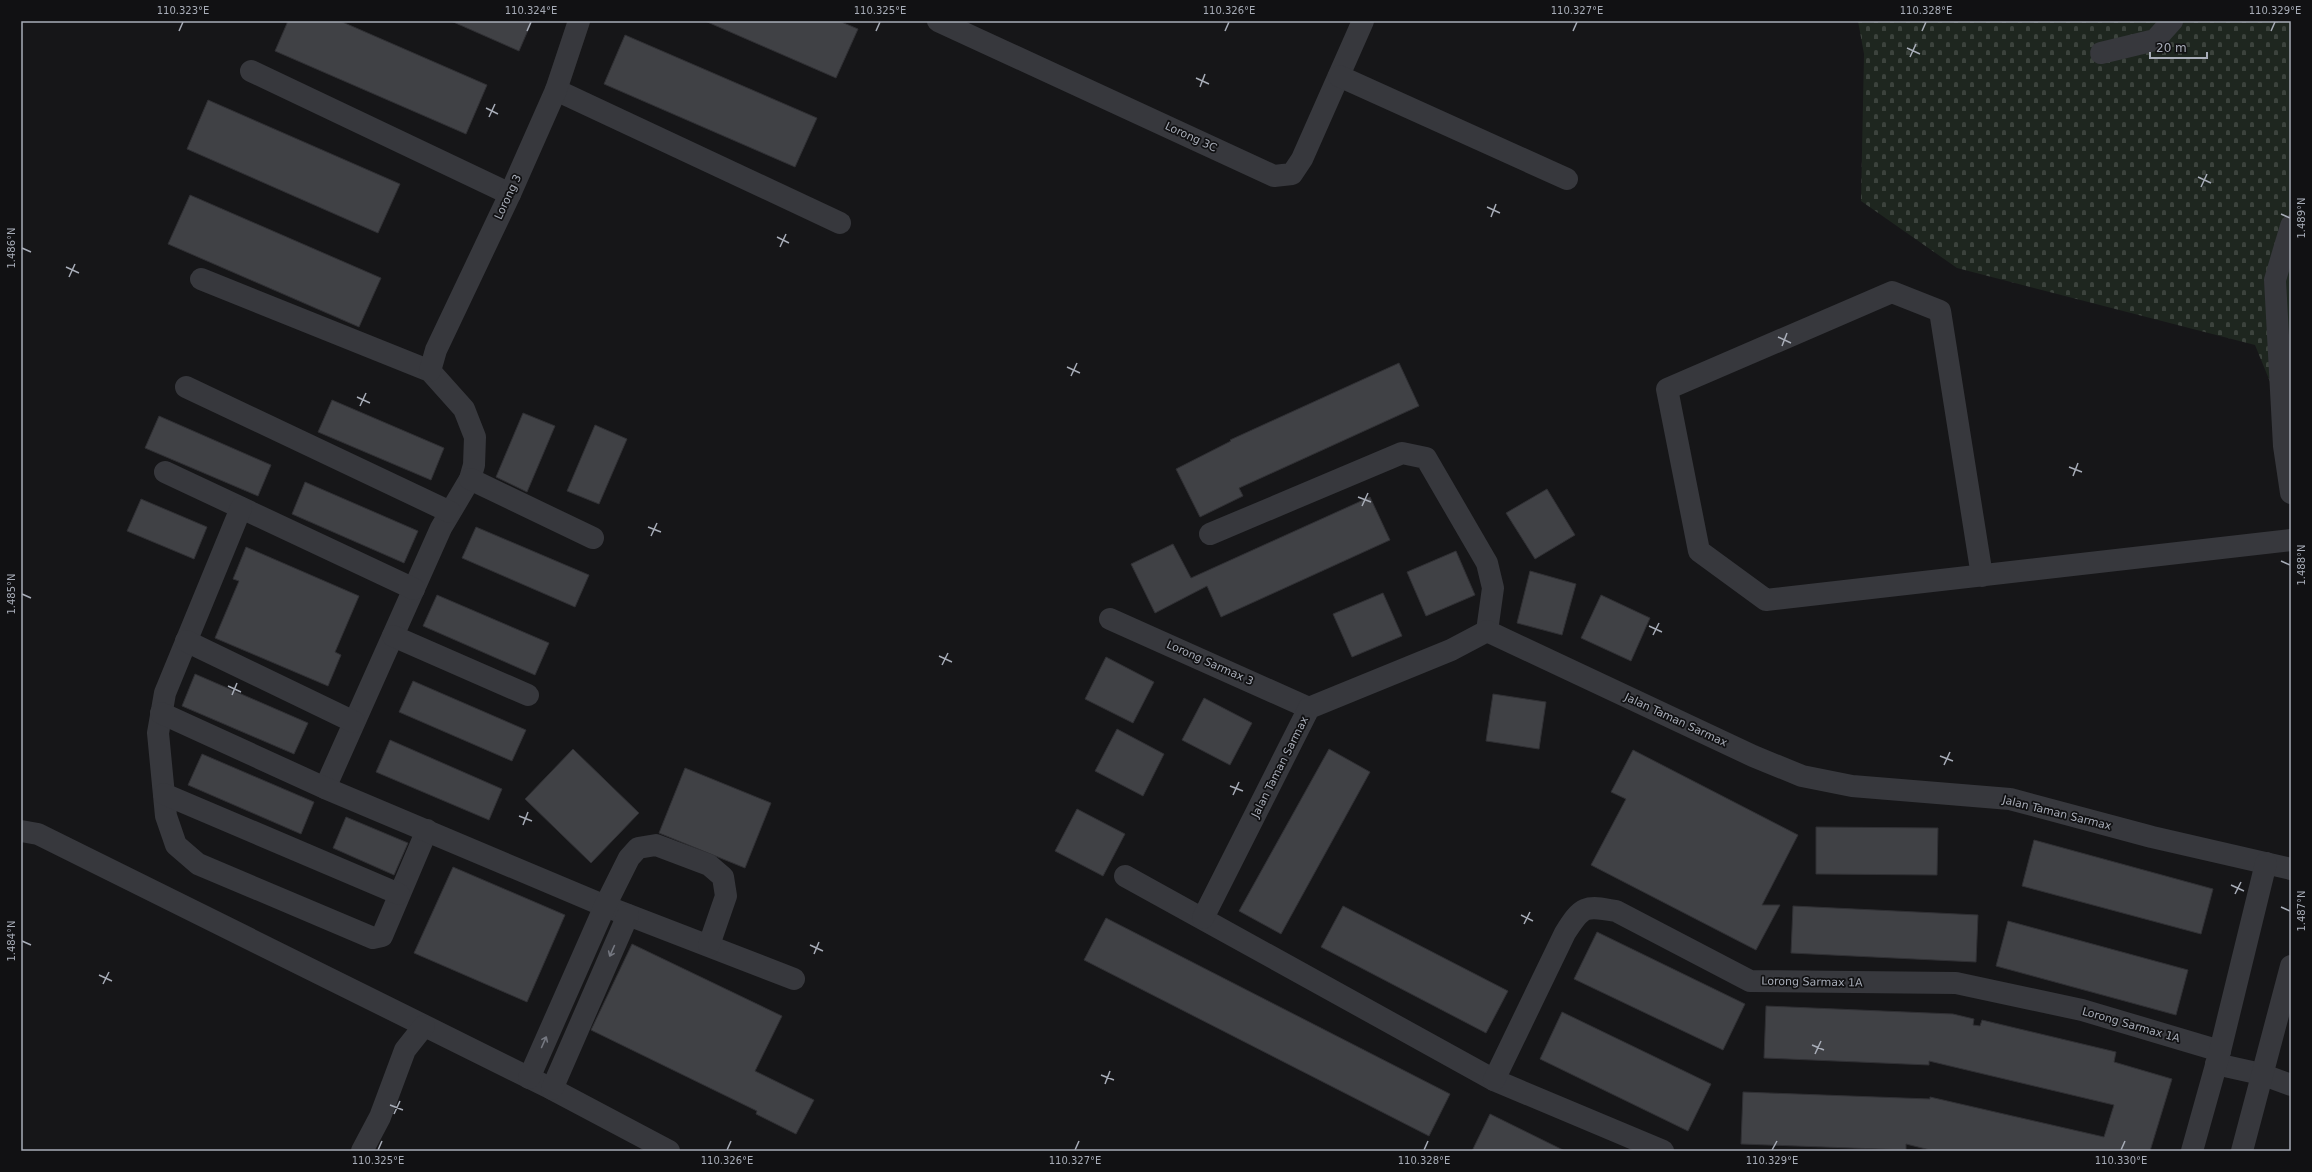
<svg xmlns="http://www.w3.org/2000/svg" width="2312" height="1172" font-family="'DejaVu Sans',sans-serif">
  <defs>
    <pattern id="cemetery-stones" width="16" height="16" patternUnits="userSpaceOnUse"><rect width="16" height="16" fill="#1e261f"/><path d="M2 7V4a2 2 0 0 1 4 0v3zM10 15v-3a2 2 0 0 1 4 0v3z" fill="#3c433d"/></pattern>
  </defs>
  <rect width="100%" height="100%" fill="#161618"/>
  <polygon fill="url(#cemetery-stones)" points="1858,21 2291,21 2291,433 2255,345 1957,268 1861,201 1864,54"/>
  <g fill="#404145" stroke="#303034">
    <polygon points="288,21 340,21 487,85 466,134 275,51"/>
    <polygon points="451,21 532,21 519,51"/>
    <polygon points="705,21 839,21 858,29 836,78"/>
    <polygon points="625,35 817,118 795,167 604,84"/>
    <polygon points="208,100 400,184 378,233 187,149"/>
    <polygon points="190,195 381,278 359,327 168,244"/>
    <polygon points="1399,363 1419,406 1239,488 1243,496 1200,517 1176,469 1231,441 1230,440"/>
    <polygon points="332,400 444,448 431,480 318,432"/>
    <polygon points="523,413 555,426 527,492 496,477"/>
    <polygon points="159,416 271,465 258,496 145,448"/>
    <polygon points="595,425 627,439 599,504 567,491"/>
    <polygon points="305,482 418,531 404,563 292,514"/>
    <polygon points="1547,489 1575,535 1535,559 1506,513"/>
    <polygon points="1370,497 1390,540 1221,617 1207,586 1155,613 1131,564 1173,544 1191,578"/>
    <polygon points="141,499 207,527 194,559 127,531"/>
    <polygon points="476,527 589,575 575,607 462,558"/>
    <polygon points="246,547 359,596 335,652 341,655 328,686 215,638 239,581 233,579"/>
    <polygon points="1456,551 1475,595 1426,616 1407,572"/>
    <polygon points="1530,571 1576,584 1562,635 1517,623"/>
    <polygon points="1383,593 1402,636 1352,657 1333,614"/>
    <polygon points="437,595 549,643 535,675 423,626"/>
    <polygon points="1601,595 1650,618 1631,661 1581,638"/>
    <polygon points="1106,657 1154,682 1133,723 1085,699"/>
    <polygon points="195,674 308,723 294,754 182,706"/>
    <polygon points="413,681 526,730 512,761 399,712"/>
    <polygon points="1493,694 1546,702 1539,749 1486,741"/>
    <polygon points="1204,698 1252,723 1230,765 1182,740"/>
    <polygon points="1117,729 1164,754 1143,796 1095,771"/>
    <polygon points="390,740 502,789 489,820 376,772"/>
    <polygon points="573,749 639,813 591,863 525,799"/>
    <polygon points="1329,749 1370,772 1281,934 1239,911"/>
    <polygon points="1633,750 1798,835 1762,905 1780,905 1756,950 1591,865 1626,799 1611,792"/>
    <polygon points="202,754 314,802 301,834 188,785"/>
    <polygon points="685,768 771,803 745,868 659,833"/>
    <polygon points="1077,809 1125,834 1103,876 1055,851"/>
    <polygon points="346,817 408,843 394,875 333,848"/>
    <polygon points="1816,827 1938,828 1937,875 1816,874"/>
    <polygon points="2034,840 2213,889 2201,934 2022,886"/>
    <polygon points="453,867 565,915 527,1002 414,953"/>
    <polygon points="1343,906 1508,991 1486,1033 1321,947"/>
    <polygon points="1793,906 1978,915 1976,962 1791,953"/>
    <polygon points="1106,918 1450,1094 1429,1136 1084,960"/>
    <polygon points="2008,921 2188,970 2176,1015 1996,966"/>
    <polygon points="1597,932 1745,1004 1723,1050 1574,979"/>
    <polygon points="632,944 782,1016 755,1071 814,1100 796,1134 756,1114 757,1111 591,1030"/>
    <polygon points="1766,1006 1953,1014 1974,1019 1973,1025 1980,1026 1982,1020 2116,1052 2114,1062 2172,1079 2150,1151 1934,1151 1906,1144 1906,1150 1741,1144 1743,1092 1930,1099 1930,1097 2104,1137 2114,1105 1929,1061 1929,1065 1764,1058"/>
    <polygon points="1562,1012 1711,1084 1688,1131 1540,1059"/>
    <polygon points="1490,1114 1565,1151 1472,1151"/>
  </g>
  <g fill="none" stroke-linecap="round" stroke-linejoin="round">
    <g stroke="#37383d" stroke-width="22">
      <polyline points="938,21 1274,176 1292,174 1302,159 1363,21"/>
      <polyline points="2101,53 2155,40 2172,21"/>
      <polyline points="251,71 510,194"/>
      <polyline points="1339,76 1567,179"/>
      <polyline points="556,90 840,223"/>
      <polyline points="2291,226 2275,280 2284,446 2291,493"/>
      <polyline points="201,279 430,371 464,409 475,437 474,465 470,479 441,528 325,788"/>
      <polyline points="430,371 436,350 510,194 556,90 579,21"/>
      <polyline points="186,387 450,512"/>
      <polyline points="165,472 414,589"/>
      <polyline points="470,479 593,538"/>
      <polyline points="241,508 165,693 158,733 166,816 176,845 198,864 373,938 382,936 427,830"/>
      <polyline points="1210,534 1402,453 1426,458 1487,563 1493,588 1487,631"/>
      <polyline points="1982,576 1940,311 1892,292 1667,389 1699,551 1766,600 2291,540"/>
      <polyline points="1110,619 1309,708"/>
      <polyline points="393,636 528,695"/>
      <polyline points="186,641 354,722"/>
      <polyline points="161,713 325,788 605,906 794,979"/>
      <polyline points="164,794 399,894"/>
      <polyline points="21,831 38,834 552,1089 669,1151"/>
      <polyline points="1125,876 1494,1080 1663,1151"/>
      <polyline points="1203,918 1309,708 1451,650 1487,631 1753,756 1802,776 1852,786 2010,799 2152,837 2291,869"/>
      <polyline points="2216,1064 2261,1074 2291,1085"/>
      <polyline points="529,1078 605,906 629,858 638,848 656,845 709,865 723,877 726,896 709,945"/>
      <path d="M 1494,1080 L 1565,933 C 1582,906 1585,905 1616,911 L 1750,981 L 1956,983 L 2082,1010 L 2220,1051"/>
      <polyline points="552,1089 628,915"/>
      <polyline points="362,1151 380,1117 405,1050 424,1026"/>
      <polyline points="2192,1151 2220,1051 2266,863"/>
      <polyline points="2242,1151 2291,966"/>
    </g>
  </g>
  <defs><path id="oneway-shaft" d="M-6 0H5M1.5-3L5.5 0L1.5 3" fill="none" stroke-width="1.6" stroke-linecap="round" stroke-linejoin="round"/></defs>
  <g stroke="#757881">
    <use href="#oneway-shaft" transform="translate(612 951) rotate(114)"/>
    <use href="#oneway-shaft" transform="translate(544 1042) rotate(-66)"/>
  </g>
  <path fill="none" stroke="#a8adb8" stroke-width="1.5" d="M 179,31 L 183,22M 527,31 L 531,22M 876,31 L 880,22M 1225,31 L 1229,22M 1573,31 L 1577,22M 1922,31 L 1926,22M 2271,31 L 2275,22M 1907,48 L 1920,54M 1910,57 L 1916,44M 1196,78 L 1209,84M 1200,87 L 1205,74M 486,108 L 498,114M 489,117 L 495,104M 2198,177 L 2211,183M 2201,187 L 2207,174M 1487,207 L 1500,213M 2281,214 L 2290,218M 1491,217 L 1496,204M 777,237 L 789,243M 780,247 L 786,234M 22,248 L 31,252M 66,267 L 79,273M 69,277 L 75,264M 1778,337 L 1791,343M 1782,346 L 1787,333M 1067,367 L 1080,373M 1071,376 L 1077,363M 357,397 L 370,403M 360,406 L 366,393M 2069,467 L 2082,472M 2073,476 L 2078,463M 1358,497 L 1371,502M 1362,506 L 1368,493M 648,527 L 661,532M 651,536 L 657,523M 2281,561 L 2290,565M 22,594 L 31,598M 1649,626 L 1662,632M 1653,635 L 1659,623M 939,656 L 952,662M 942,665 L 948,653M 228,686 L 241,692M 232,695 L 237,683M 1940,756 L 1953,761M 1944,765 L 1950,752M 1230,786 L 1243,791M 1233,795 L 1239,782M 519,816 L 532,821M 523,825 L 528,812M 2231,885 L 2244,891M 2235,894 L 2241,882M 2281,907 L 2290,911M 1521,915 L 1533,921M 1524,924 L 1530,912M 22,941 L 31,945M 810,945 L 823,951M 814,954 L 819,942M 99,975 L 112,981M 103,984 L 109,972M 1812,1045 L 1824,1050M 1815,1054 L 1821,1041M 1101,1075 L 1114,1080M 1105,1084 L 1110,1071M 390,1105 L 403,1110M 394,1114 L 400,1101M 378,1150 L 382,1141M 727,1150 L 731,1141M 1075,1150 L 1079,1141M 1424,1150 L 1428,1141M 1772,1150 L 1777,1141M 2121,1150 L 2125,1141"/>
  <g text-anchor="middle" dominant-baseline="central" stroke-width="3.5" stroke-linejoin="round" paint-order="stroke">
    <g font-size="11" fill="#a8adb8" stroke="#111113">
      <text transform="translate(1191 137) rotate(25)">Lorong 3C</text>
      <text transform="translate(508 197) rotate(-65)">Lorong 3</text>
      <text transform="translate(1210 663) rotate(24)">Lorong Sarmax 3</text>
      <text transform="translate(1676 720) rotate(25)">Jalan Taman Sarmax</text>
      <text transform="translate(1280 767) rotate(-63)">Jalan Taman Sarmax</text>
      <text transform="translate(2057 813) rotate(14)">Jalan Taman Sarmax</text>
      <text transform="translate(1812 982) rotate(1)">Lorong Sarmax 1A</text>
      <text transform="translate(2131 1025) rotate(16)">Lorong Sarmax 1A</text>
    </g>
  </g>
  <rect width="2312" height="1172" fill="none" stroke="#111113" stroke-width="44"/>
  <path d="M2150 52v6h57v-6" fill="none" stroke="#a8adb8" stroke-width="2"/>
  <text x="2156" y="52" font-size="12" fill="#a8adb8" stroke="#111113" stroke-width="3" paint-order="stroke">20 m</text>
  <rect x="22" y="22" width="2268" height="1128" fill="none" stroke="#a8adb8" stroke-width="1.5"/>
  <g font-size="10" text-anchor="middle" fill="#a8adb8">
    <text x="183" y="14">110.323°E</text>
    <text x="531" y="14">110.324°E</text>
    <text x="880" y="14">110.325°E</text>
    <text x="1229" y="14">110.326°E</text>
    <text x="1577" y="14">110.327°E</text>
    <text x="1926" y="14">110.328°E</text>
    <text x="2275" y="14">110.329°E</text>
    <text transform="translate(2301 218) rotate(-90)" y="4">1.489°N</text>
    <text transform="translate(11 248) rotate(-90)" y="4">1.486°N</text>
    <text transform="translate(2301 565) rotate(-90)" y="4">1.488°N</text>
    <text transform="translate(11 594) rotate(-90)" y="4">1.485°N</text>
    <text transform="translate(2301 911) rotate(-90)" y="4">1.487°N</text>
    <text transform="translate(11 941) rotate(-90)" y="4">1.484°N</text>
    <text x="378" y="1164">110.325°E</text>
    <text x="727" y="1164">110.326°E</text>
    <text x="1075" y="1164">110.327°E</text>
    <text x="1424" y="1164">110.328°E</text>
    <text x="1772" y="1164">110.329°E</text>
    <text x="2121" y="1164">110.330°E</text>
  </g>
</svg>
